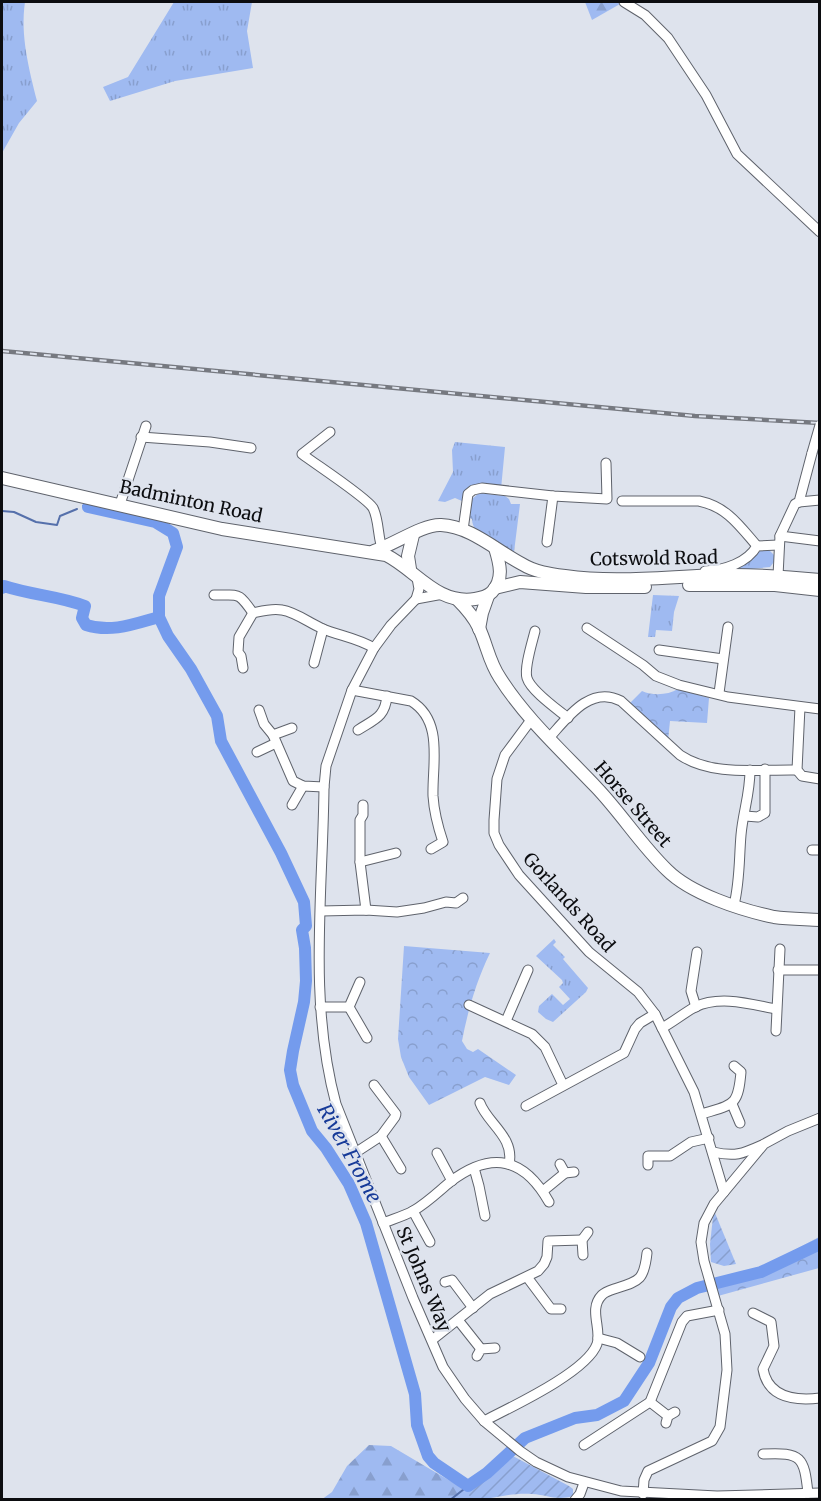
<svg xmlns="http://www.w3.org/2000/svg" width="821" height="1501" font-family="Merriweather,serif">
  <defs>
    <pattern id="grass-tufts" width="24" height="20" patternUnits="userSpaceOnUse" patternTransform="scale(1.5)"><rect width="24" height="20" fill="#9fbaf1"/><path d="M3 7l-1-3M5 7V3M7 7l1-3M15 17l-1-3M17 17v-4M19 17l1-3" fill="none" stroke="#889fce"/></pattern>
    <pattern id="forest-firs" width="22" height="20" patternUnits="userSpaceOnUse" patternTransform="scale(1.5)"><rect width="22" height="20" fill="#9fbaf1"/><path d="M5 1l3.5 6h-7zM16 11l3.5 6h-7z" fill="#889fce"/></pattern>
    <pattern id="park-crowns" width="20" height="18" patternUnits="userSpaceOnUse" patternTransform="scale(1.5)"><rect width="20" height="18" fill="#9fbaf1"/><path d="M2 6a3 3 0 1 1 6 0M12 15a3 3 0 1 1 6 0" fill="none" stroke="#889fce"/></pattern>
    <pattern id="garden-furrows" width="10" height="10" patternUnits="userSpaceOnUse" patternTransform="scale(1.5)"><rect width="10" height="10" fill="#9fbaf1"/><path d="M-1 1l2-2M0 10L10 0M9 11l2-2" fill="none" stroke="#889fce"/></pattern>
  </defs>
  <rect width="100%" height="100%" fill="#dee3ed"/>
  <g fill="url(#grass-tufts)">
    <path d="M 2,2 L 25,2 C 20,35 29,69 37,101 L 19,123 L 2,153 Z"/>
    <polygon points="174,2 252,2 247,31 253,68 175,81 110,101 103,87 128,77"/>
    <polygon points="455,442 505,447 501,489 464,496 462,501 455,498 445,502 438,501 453,472 452,450"/>
    <path d="M 479,493 L 505,496 L 509,499 L 511,504 L 520,504 L 514,552 C 500,545 472,537 472,519 L 470,518 L 471,500 Z"/>
    <polygon points="764,549 770,551 774,555 774,562 770,567 722,572"/>
    <polygon points="653,595 679,596 674,612 672,631 656,630 655,637 648,637"/>
    <polygon points="554,939 556,942 553,945 565,957 563,959 588,988 586,992 553,1022 546,1019 538,1012 539,1006 552,994 563,1005 570,999 559,987 563,983 562,980 536,956"/>
  </g>
  <g fill="url(#forest-firs)">
    <polygon points="585,2 616,2 620,4 592,20"/>
    <polygon points="369,1445 391,1446 457,1485 474,1499 321,1500 332,1492 347,1466"/>
  </g>
  <g fill="url(#park-crowns)">
    <path d="M 678,689 L 709,698 L 707,723 L 670,721 L 668,741 L 630,703 L 642,691 C 653,696 668,695 678,689 Z"/>
    <path d="M 404,946 L 490,953 C 476,982 468,1010 462,1041 L 467,1049 L 473,1052 L 478,1049 L 516,1075 L 509,1085 L 485,1077 L 429,1105 L 409,1077 L 401,1057 L 398,1039 Z"/>
    <polygon points="819,1237 819,1268 718,1296 713,1281 768,1264"/>
  </g>
  <g fill="url(#garden-furrows)">
    <polygon points="715,1213 736,1264 724,1266 711,1262 710,1244 713,1217"/>
    <path d="M 511,1455 L 569,1486 L 573,1489 L 573,1496 C 556,1501 549,1495 532,1494 C 512,1492 494,1499 474,1500 L 464,1491 L 485,1478 Z"/>
  </g>
  <g fill="none" stroke-linecap="round" stroke-linejoin="round">
    <g stroke="#5570ab" stroke-width="2">
      <polyline points="83,506 88,507"/>
      <polyline points="2,511 14,512 36,522 57,525 60,516 77,509"/>
      <polyline points="450,1500 468,1486"/>
    </g>
    <g stroke="#749bed" stroke-width="12">
      <polyline points="88,507 155,522 173,533 177,547 159,596 159,617"/>
      <path d="M 2,588 L 4,586 C 31,595 59,596 85,606 L 82,618 L 86,625 C 111,633 134,624 159,617 L 168,636 L 191,669 L 217,716 L 221,741 L 281,853 L 304,902 L 306,926 L 302,930 L 305,948 L 306,981 L 304,1002 L 293,1051 L 290,1070 L 293,1085 L 312,1131 L 326,1148 L 349,1184 L 366,1223 L 415,1394 L 417,1425 L 428,1456 L 434,1463 L 468,1486 L 487,1473 L 525,1438 L 575,1418 L 597,1415 L 624,1401 L 649,1363 L 671,1307 L 678,1298 L 697,1288 L 761,1272 L 820,1244"/>
    </g>
    <defs>
      <g id="minor">
        <polyline points="624,2 645,15 668,38 706,95 737,154 820,232"/>
        <path d="M 330,432 L 302,454 C 315,464 366,497 373,508 C 380,522 377,540 384,553"/>
        <polyline points="141,437 210,442 251,448"/>
        <path d="M 622,501 L 699,501 C 727,507 739,525 757,546"/>
        <polyline points="799,502 820,500"/>
        <polyline points="120,504 146,426"/>
        <polyline points="463,530 468,494 473,490 482,488 553,496 607,499 606,463"/>
        <polyline points="780,536 820,541"/>
        <polyline points="547,542 553,496"/>
        <path d="M 705,571 C 725,570 747,563 757,546 L 778,545"/>
        <polyline points="778,576 780,536 795,504 799,502 812,453"/>
        <path d="M 417,578 L 419,589 L 416,599 L 391,625 L 374,648 L 352,690 L 326,766 L 324,787 C 323,892 308,1001 336,1104 L 413,1298 L 443,1367 L 465,1399 L 484,1421 L 520,1451 L 536,1462 L 568,1477 L 621,1491 L 717,1496 L 820,1493"/>
        <path d="M 214,595 C 239,596 237,590 253,613"/>
        <polyline points="416,599 443,594"/>
        <polyline points="587,628 643,665 656,676 679,685 728,697 820,709"/>
        <path d="M 535,631 C 532,643 524,668 527,678 C 531,691 557,709 568,718"/>
        <polyline points="659,650 723,659"/>
        <polyline points="314,663 323,629"/>
        <path d="M 243,668 L 241,656 L 238,652 L 239,637 L 253,613 C 262,611 272,608 282,610 C 295,612 308,622 321,628 C 339,636 355,637 374,648"/>
        <path d="M 352,690 L 411,701 C 444,721 432,764 433,796 C 434,812 438,827 443,842 L 431,849"/>
        <polyline points="719,693 728,627"/>
        <polyline points="800,707 797,770 802,776 820,779"/>
        <polyline points="259,710 264,724 273,735 293,781 303,786 324,787"/>
        <polyline points="531,720 505,755 497,779 494,820 494,833 499,845 519,875 589,952 638,992 655,1014 694,1092 724,1192"/>
        <path d="M 358,730 C 375,719 385,717 387,696"/>
        <polyline points="273,735 292,728"/>
        <path d="M 549,738 C 567,718 590,685 621,701 L 680,755 C 713,777 759,769 797,770"/>
        <polyline points="257,752 276,743"/>
        <polyline points="292,805 303,786"/>
        <polyline points="363,805 363,815 360,820 360,862 366,910"/>
        <polyline points="745,816 758,817 765,813 765,769"/>
        <polyline points="812,850 820,850"/>
        <polyline points="360,862 396,853"/>
        <path d="M 734,905 C 740,881 739,858 741,835 C 743,812 750,794 750,770"/>
        <polyline points="321,911 366,910 397,912 424,908 446,902 456,903 463,898"/>
        <polyline points="778,970 820,970"/>
        <polyline points="469,1005 532,1034 545,1047 563,1085"/>
        <polyline points="320,1007 349,1007 360,982"/>
        <polyline points="349,1007 367,1038"/>
        <polyline points="696,1007 691,991 697,952"/>
        <polyline points="506,1021 528,970"/>
        <path d="M 662,1028 C 673,1022 684,1013 695,1007 C 720,995 750,1004 776,1009"/>
        <polyline points="776,1031 780,949"/>
        <path d="M 480,1103 C 487,1123 515,1137 509,1164"/>
        <polyline points="732,1104 740,1123"/>
        <polyline points="526,1106 624,1053 635,1029 640,1023 655,1014"/>
        <path d="M 702,1114 C 734,1104 738,1106 741,1072 L 734,1066"/>
        <polyline points="381,1136 401,1169"/>
        <path d="M 713,1152 C 735,1157 742,1154 762,1145"/>
        <polyline points="355,1153 381,1136 395,1117 396,1114 374,1085"/>
        <polyline points="437,1153 452,1181"/>
        <polyline points="560,1164 565,1173 574,1172"/>
        <polyline points="648,1165 648,1156 670,1156 691,1142 709,1138"/>
        <polyline points="474,1168 479,1186 485,1216"/>
        <polyline points="543,1191 565,1173"/>
        <polyline points="413,1211 430,1242"/>
        <path d="M 383,1223 C 393,1219 404,1216 413,1211 C 427,1203 438,1192 450,1182 C 492,1150 524,1158 549,1202"/>
        <polyline points="583,1255 582,1240 588,1232"/>
        <polyline points="527,1277 551,1309 561,1309"/>
        <polyline points="445,1282 452,1280 473,1308"/>
        <path d="M 753,1313 L 771,1322 L 774,1346 L 763,1369 C 768,1398 795,1401 820,1398"/>
        <polyline points="458,1320 481,1349"/>
        <polyline points="598,1338 617,1343 640,1357"/>
        <polyline points="432,1340 490,1294 538,1271 544,1264 547,1257 548,1241 582,1240"/>
        <polyline points="477,1356 481,1349 495,1348"/>
        <polyline points="650,1402 668,1416"/>
        <path d="M 484,1421 C 511,1407 587,1372 597,1344 C 602,1329 588,1309 602,1295 C 605,1292 611,1290 614,1289 C 639,1281 644,1281 647,1253"/>
        <polyline points="666,1423 668,1416 675,1412"/>
        <polyline points="584,1445 650,1402 682,1322 687,1316 719,1310"/>
        <path d="M 763,1454 C 802,1452 804,1457 808,1493"/>
        <polyline points="643,1494 644,1480 648,1471 712,1441 720,1427 727,1370 725,1334 704,1261 701,1242 704,1223 714,1204 764,1144 788,1131 820,1118"/>
        <polyline points="575,1500 580,1494 584,1483"/>
      </g>
      <g id="major">
        <path d="M 2,478 L 222,529 L 386,555 C 416,570 437,605 475,599 C 481,598 487,597 492,592 C 504,579 500,564 495,548"/>
        <path d="M 374,551 C 393,545 423,524 441,525 C 470,526 497,551 522,564 C 535,572 550,574 565,576 C 621,584 677,575 733,575 C 762,575 791,577 820,580"/>
        <polyline points="410,569 408,556 413,535"/>
        <polyline points="689,585 775,585 820,590"/>
        <polyline points="495,588 520,582 586,587 645,587"/>
        <path d="M 457,599 C 466,608 474,617 479,628 C 487,645 489,662 500,678 C 526,719 563,752 596,787 C 621,813 641,845 667,870 C 691,894 741,910 774,917 C 789,919 804,919 820,920"/>
        <polyline points="479,629 482,613 488,596"/>
      </g>
    </defs>
    <use href="#minor" stroke="#5f636c" stroke-width="11"/>
    <use href="#major" stroke="#5f636c" stroke-width="14"/>
    <use href="#minor" stroke="#fff" stroke-width="9"/>
    <use href="#major" stroke="#fff" stroke-width="12"/>
    <defs>
      <polyline id="rail" points="2,351 695,416 820,423"/>
    </defs>
    <use href="#rail" stroke="#767980" stroke-width="4.5"/>
    <use href="#rail" stroke="#dee3ed" stroke-width="2" stroke-dasharray="7" stroke-linecap="butt"/>
    <defs>
      <polyline id="minor-bridge" points="812,453 820,425"/>
    </defs>
    <use href="#minor-bridge" stroke="#5f636c" stroke-width="11" stroke-linecap="butt"/>
    <use href="#minor-bridge" stroke="#fff" stroke-width="9"/>
  </g>
  <g text-anchor="middle" dominant-baseline="central" stroke-width="5" stroke-linejoin="round" paint-order="stroke">
    <g font-size="18" fill="#0c0d10" stroke="#dee3ed">
      <text transform="translate(191 501) rotate(12)">Badminton Road</text>
      <text transform="translate(654 558) rotate(-1)">Cotswold Road</text>
      <text transform="translate(633 804) rotate(49)">Horse Street</text>
      <text transform="translate(569 902) rotate(48)">Gorlands Road</text>
      <text transform="translate(424 1279) rotate(67)">St Johns Way</text>
    </g>
    <g font-size="20" font-style="italic" fill="#163a98" stroke="#dee3ed">
      <text transform="translate(350 1153) rotate(61)">River Frome</text>
    </g>
  </g>
  <rect width="821" height="1501" fill="none" stroke="#0c0d10" stroke-width="6"/>
</svg>
